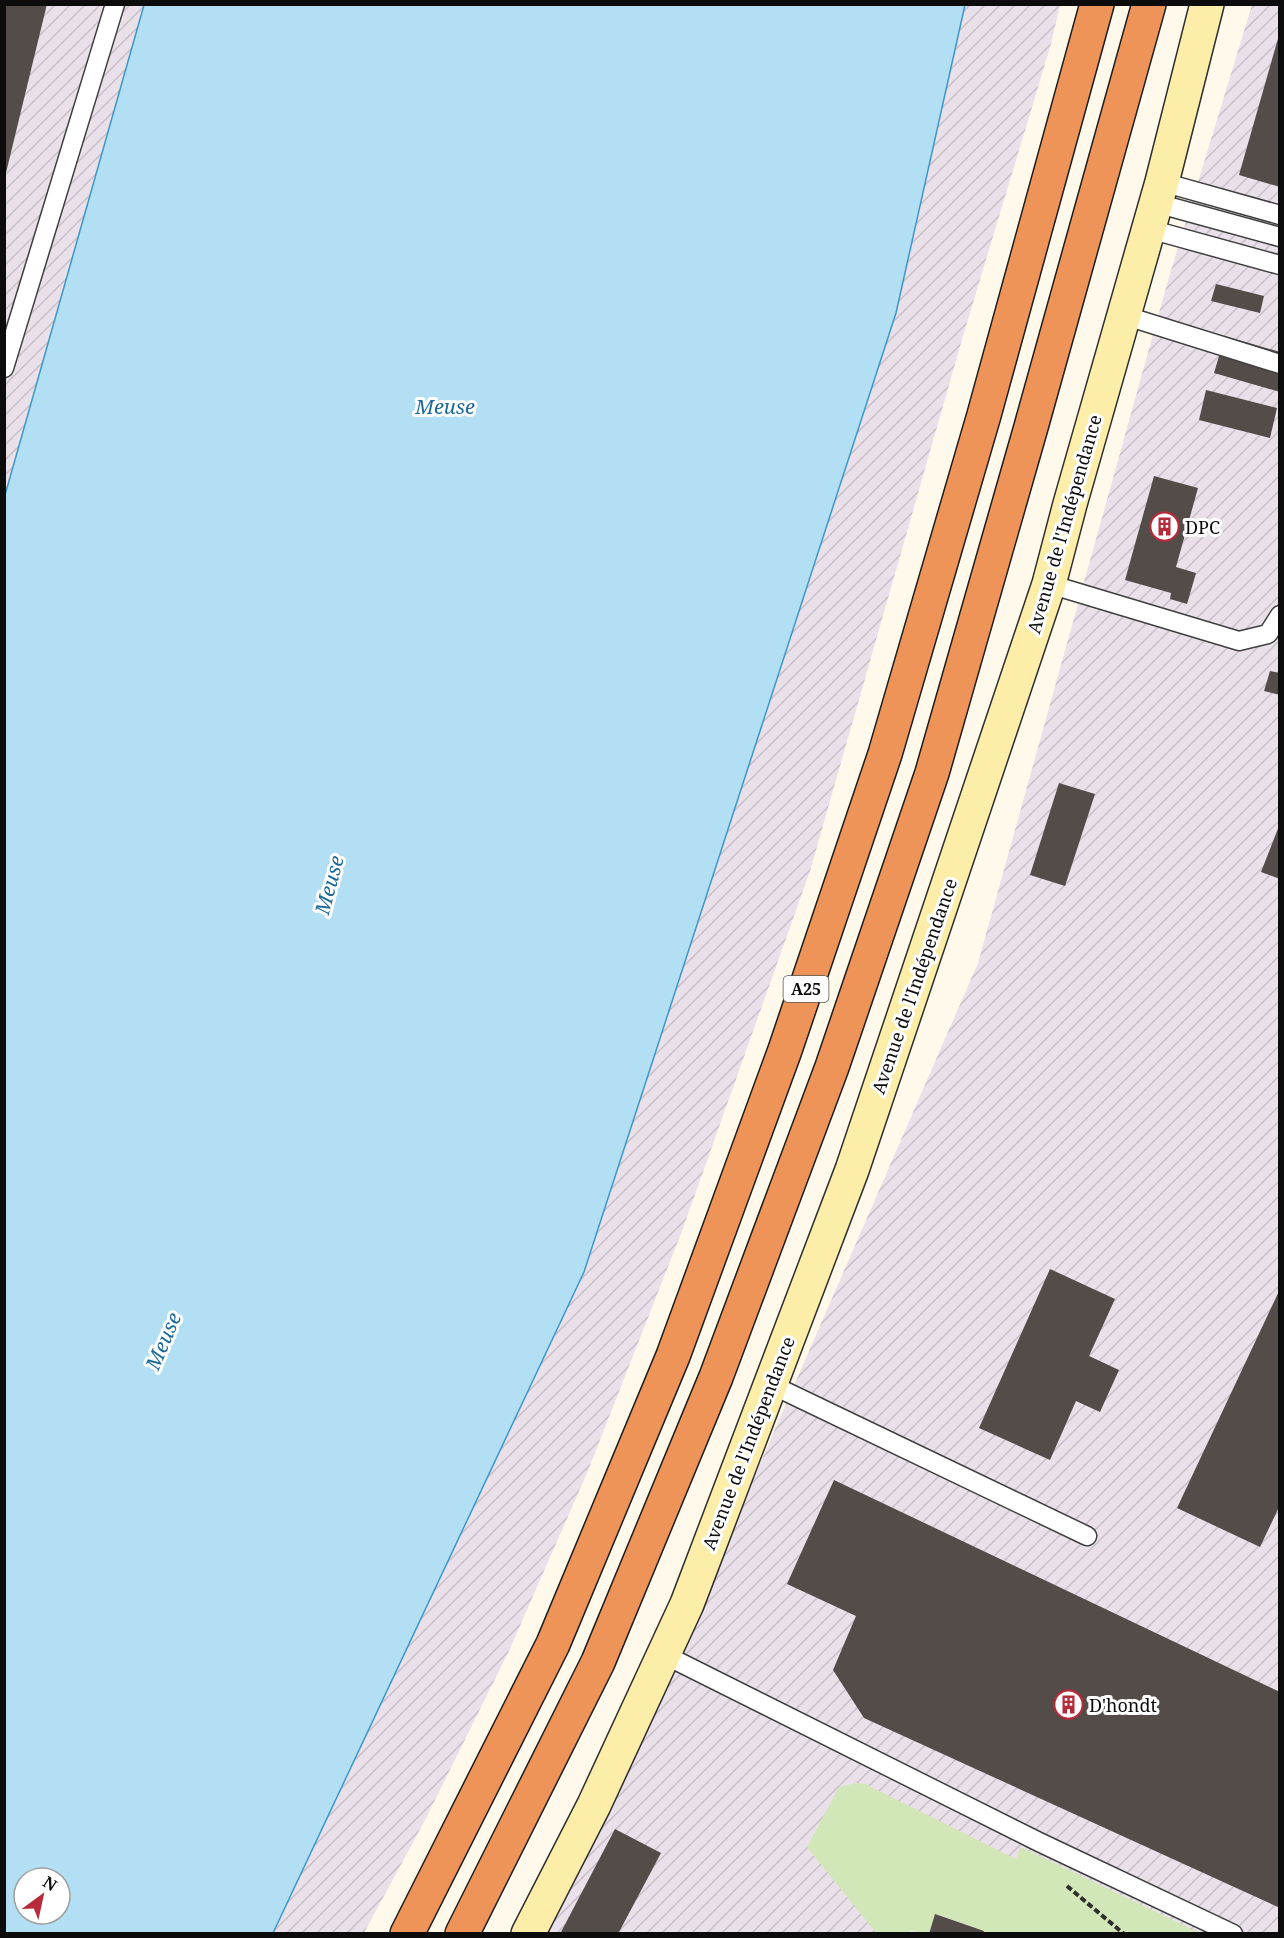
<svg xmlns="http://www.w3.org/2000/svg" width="1284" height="1938" font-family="'Noto Serif',serif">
  <defs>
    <pattern id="industrial-furrows" width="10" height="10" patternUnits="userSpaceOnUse" patternTransform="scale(1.5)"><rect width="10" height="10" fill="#e9e0ea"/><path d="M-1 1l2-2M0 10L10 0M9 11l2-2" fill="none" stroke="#c7bfc8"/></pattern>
  </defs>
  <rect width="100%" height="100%" fill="#fef9eb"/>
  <g fill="url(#industrial-furrows)">
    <polygon points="4,5 144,5 5,495 4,495"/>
    <polygon points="965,5 1060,5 1051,44 963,336 810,871 682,1231 587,1473 508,1653 425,1820 364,1933 273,1934 584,1272 896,313"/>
    <polygon points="1252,5 1279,5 1279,1933 540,1934 641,1737 978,963 1169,277"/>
  </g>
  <polygon fill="#d2e7b7" points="856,1783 865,1784 1016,1859 1021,1847 1200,1933 983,1933 984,1931 936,1914 929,1933 919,1933 911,1930 909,1933 876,1933 807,1847 839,1787"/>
  <path fill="#b2dff3" stroke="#3c98c8" stroke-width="1.5" fill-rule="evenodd" d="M 144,5 L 965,5 L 896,313 L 584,1272 L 273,1933 L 5,1933 L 5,495 ZM 24,1878 L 60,1878 L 60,1914 L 24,1914 Z"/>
  <g fill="#544c49">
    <polygon points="4,4 47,4 5,177 4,176"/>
    <polygon points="1279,35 1280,35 1280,187 1239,175"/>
    <polygon points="1216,284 1264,296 1260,313 1211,301"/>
    <polygon points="1225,336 1280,352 1280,392 1214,373"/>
    <polygon points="1206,390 1277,408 1270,438 1199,420"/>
    <polygon points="1154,476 1198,488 1176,567 1196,573 1187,604 1170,599 1171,593 1125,580"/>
    <polygon points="1270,671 1280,673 1280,695 1264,691"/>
    <polygon points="1059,783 1095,794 1065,886 1030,875"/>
    <polygon points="1279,826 1280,826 1280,879 1261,872"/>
    <polygon points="1050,1269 1115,1299 1089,1356 1119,1370 1100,1412 1076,1401 1050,1460 979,1428"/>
    <polygon points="1280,1289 1280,1505 1260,1547 1177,1508"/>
    <polygon points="834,1480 1280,1692 1280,1908 864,1718 833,1670 856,1616 787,1584"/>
    <polygon points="615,1829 661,1853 618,1934 560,1934"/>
    <polygon points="935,1914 984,1931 983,1934 929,1934"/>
  </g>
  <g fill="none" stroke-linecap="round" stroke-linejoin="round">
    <defs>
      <g id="service">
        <polyline points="1162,182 1280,215"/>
        <polyline points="1156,203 1280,237"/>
        <polyline points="1149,229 1280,265"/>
        <polyline points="1123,315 1280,364"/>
        <polyline points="4,368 115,4"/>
        <polyline points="1049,584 1239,641 1268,634 1280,615"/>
        <polyline points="770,1384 1087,1536"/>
        <polyline points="665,1655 1039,1842 1233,1934"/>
      </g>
      <polyline id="secondary" points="528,1934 594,1805 687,1604 852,1170 1049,584 1070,504 1162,182 1207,4"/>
      <g id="motorway">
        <polyline points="407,1934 553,1644 673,1356 785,1050 885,754 984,415 1097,4"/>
        <polyline points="462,1934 598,1662 716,1377 832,1067 932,773 1031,427 1149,4"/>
      </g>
    </defs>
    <use href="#service" stroke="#3f3f3f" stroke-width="21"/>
    <use href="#secondary" stroke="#2e2e2e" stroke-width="36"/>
    <use href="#motorway" stroke="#1d1d1d" stroke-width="36"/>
    <polyline stroke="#2e2e2e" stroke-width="4" stroke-dasharray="6 3" stroke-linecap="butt" points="1067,1886 1124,1934"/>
    <use href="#service" stroke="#fff" stroke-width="18"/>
    <use href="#secondary" stroke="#fceea9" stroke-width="33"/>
    <use href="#motorway" stroke="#ef9459" stroke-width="33"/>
  </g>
  <defs>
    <symbol id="building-ring" viewBox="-11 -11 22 22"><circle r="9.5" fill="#fff" stroke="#b62a39" stroke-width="1.5"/><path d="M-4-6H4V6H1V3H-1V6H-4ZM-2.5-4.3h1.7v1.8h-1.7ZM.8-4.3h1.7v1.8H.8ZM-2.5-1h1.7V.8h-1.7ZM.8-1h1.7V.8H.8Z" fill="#b62a39"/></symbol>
  </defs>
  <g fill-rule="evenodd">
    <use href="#building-ring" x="1148" y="510" width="33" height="33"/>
    <use href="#building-ring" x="1052" y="1688" width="33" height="33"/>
  </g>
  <g text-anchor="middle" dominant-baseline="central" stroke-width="6" stroke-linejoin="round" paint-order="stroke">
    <rect fill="#fff" stroke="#555" stroke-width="1.5" x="783.5" y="976" width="45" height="26" rx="4.5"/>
    <g font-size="16" font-weight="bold" fill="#0c0c0c">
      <text x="806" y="989">A25</text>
    </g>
    <g font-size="18" fill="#0c0c0c" stroke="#fff">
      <text transform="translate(1064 524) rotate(-74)">Avenue de l'Indépendance</text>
      <text transform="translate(914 986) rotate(-71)">Avenue de l'Indépendance</text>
      <text transform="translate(748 1443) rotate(-69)">Avenue de l'Indépendance</text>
    </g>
    <g font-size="18" fill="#0c0c0c" stroke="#fff" text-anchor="start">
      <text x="1185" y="527">DPC</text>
      <text x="1089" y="1705">D'hondt</text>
    </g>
    <g font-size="20" font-style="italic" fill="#1b6998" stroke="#fff">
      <text x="445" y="406">Meuse</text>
      <text transform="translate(329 885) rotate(-75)">Meuse</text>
      <text transform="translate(163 1341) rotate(-67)">Meuse</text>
    </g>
  </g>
  <rect width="1284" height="1938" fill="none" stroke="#0c0c0c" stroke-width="12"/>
  <g transform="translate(42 1896) rotate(33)"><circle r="28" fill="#ffffff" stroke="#9e9e9e" stroke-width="1.5"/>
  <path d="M0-4.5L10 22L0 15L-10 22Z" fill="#b62a39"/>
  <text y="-9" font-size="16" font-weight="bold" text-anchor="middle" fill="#0c0c0c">N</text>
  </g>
</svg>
